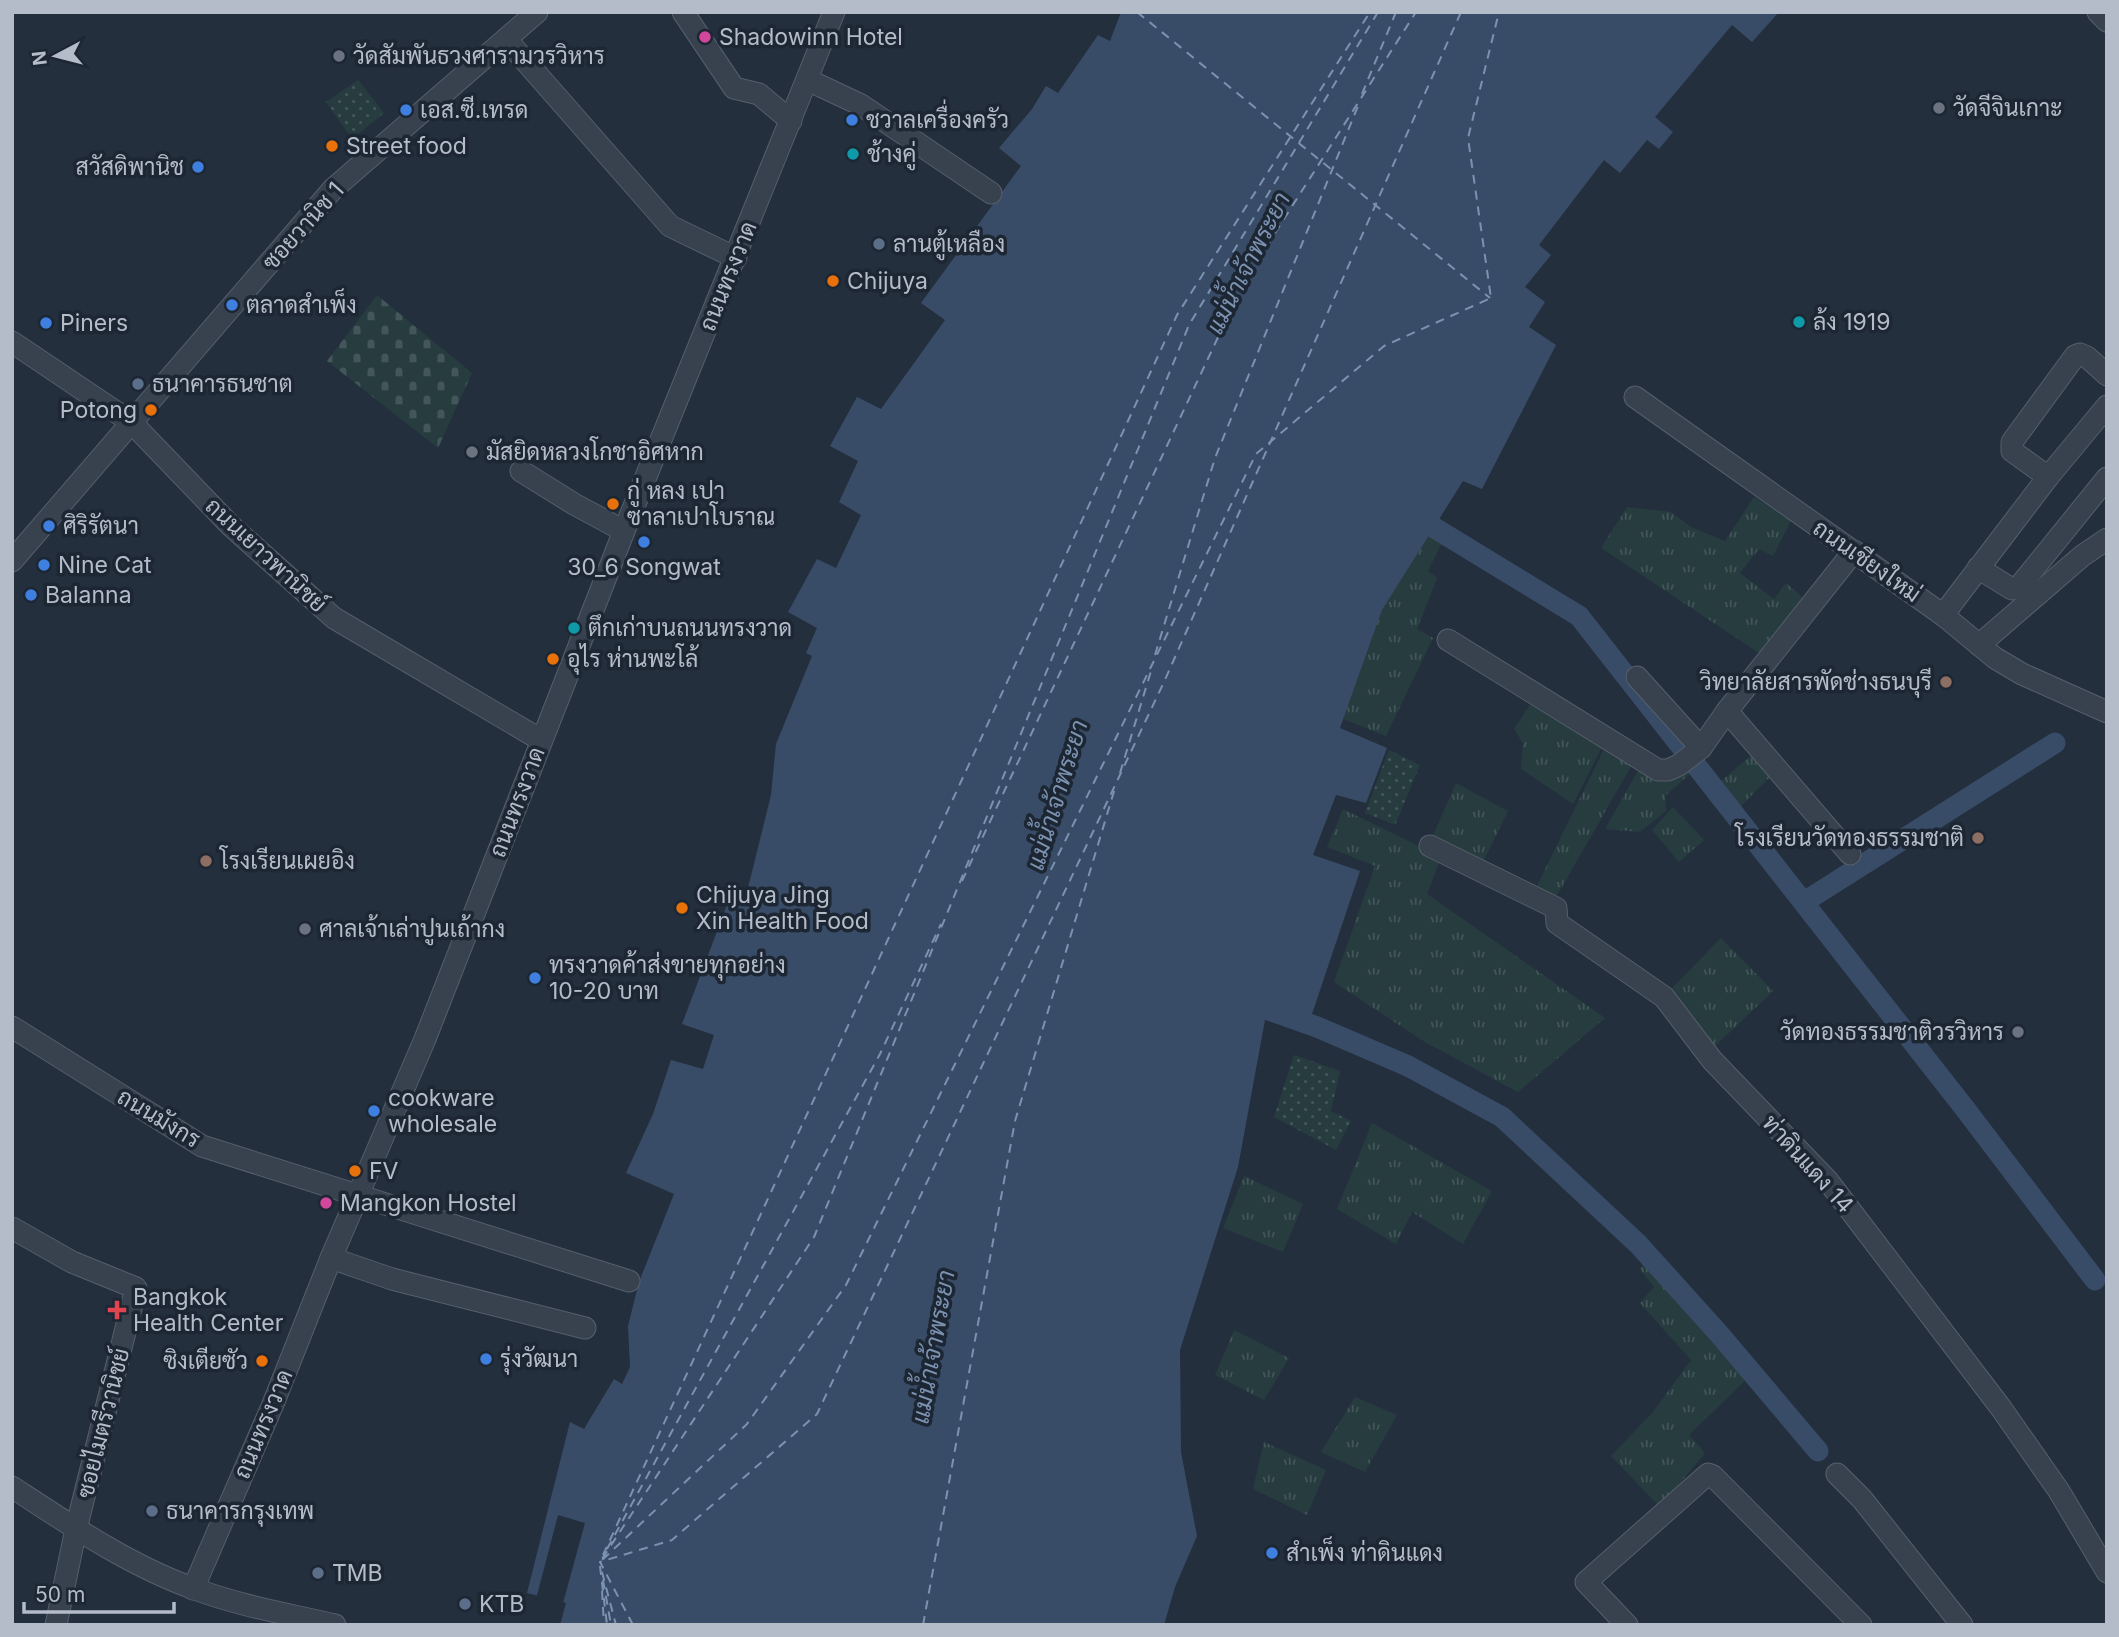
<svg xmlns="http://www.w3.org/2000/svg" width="2119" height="1637" font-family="Inter,Sarabun,sans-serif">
  <defs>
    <pattern id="grass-tufts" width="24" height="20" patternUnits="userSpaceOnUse" patternTransform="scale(1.75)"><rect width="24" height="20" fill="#263c3f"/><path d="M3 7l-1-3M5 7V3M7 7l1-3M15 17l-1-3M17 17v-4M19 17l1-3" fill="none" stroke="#435659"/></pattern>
    <pattern id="cemetery-stones" width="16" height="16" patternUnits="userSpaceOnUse" patternTransform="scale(1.75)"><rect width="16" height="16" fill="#263c3f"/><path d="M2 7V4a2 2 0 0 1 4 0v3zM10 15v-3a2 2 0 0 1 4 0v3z" fill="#435659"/></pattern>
    <pattern id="park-dots" width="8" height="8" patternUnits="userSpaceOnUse" patternTransform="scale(1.75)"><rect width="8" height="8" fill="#263c3f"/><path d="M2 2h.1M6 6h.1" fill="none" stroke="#435659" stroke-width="1.8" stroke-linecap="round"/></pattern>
  </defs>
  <rect width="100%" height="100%" fill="#242f3e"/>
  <g fill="url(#grass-tufts)">
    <polygon points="1754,497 1792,519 1773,556 1759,549 1740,573 1774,599 1786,583 1806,600 1762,655 1601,548 1627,507 1671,512 1691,527 1725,541"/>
    <polygon points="1433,527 1446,535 1428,571 1437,578 1417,629 1433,638 1386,736 1343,719 1382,610"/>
    <polygon points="1533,700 1604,743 1573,804 1521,769 1523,743 1514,729"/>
    <polygon points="1606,745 1633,763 1555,899 1536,888"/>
    <polygon points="1755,752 1775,772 1736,811 1714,787"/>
    <polygon points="1642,764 1687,765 1692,772 1665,796 1666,811 1640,832 1605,829"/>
    <polygon points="1456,783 1508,811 1483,862 1432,838"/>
    <polygon points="1673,807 1704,840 1679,862 1652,830"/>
    <polygon points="1343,809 1441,857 1427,894 1605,1018 1518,1092 1425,1042 1334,982 1375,866 1327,847"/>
    <polygon points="1721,938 1773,991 1713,1048 1669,991"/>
    <polygon points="1372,1123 1492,1191 1463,1244 1412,1212 1396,1244 1337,1209"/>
    <polygon points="1244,1176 1303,1204 1283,1252 1223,1228"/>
    <polygon points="1649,1259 1748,1378 1689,1435 1705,1453 1660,1507 1611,1456 1653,1412 1691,1360 1640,1303 1654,1287 1640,1269"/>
    <polygon points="1234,1330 1289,1358 1264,1400 1215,1375"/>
    <polygon points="1355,1397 1397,1415 1365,1472 1321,1452"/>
    <polygon points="1264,1442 1326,1470 1307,1515 1253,1489"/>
  </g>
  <polygon fill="url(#cemetery-stones)" points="377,295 472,373 438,448 327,361"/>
  <g fill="url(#park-dots)">
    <polygon points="358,80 384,113 352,139 326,102"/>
    <polygon points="1389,750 1420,765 1395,825 1365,813"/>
    <polygon points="1294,1055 1340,1071 1331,1111 1351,1121 1336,1150 1274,1117"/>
  </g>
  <polygon fill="#394c67" points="1121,12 1779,12 1752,42 1732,25 1655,117 1673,132 1659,149 1647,140 1620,173 1604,160 1539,245 1551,255 1525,287 1545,302 1529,327 1556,345 1482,489 1463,481 1382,610 1340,728 1387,748 1366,803 1336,795 1313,855 1360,871 1311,1017 1267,1009 1238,1167 1180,1350 1181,1452 1197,1536 1175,1587 1164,1625 560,1625 566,1603 527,1593 570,1422 584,1429 614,1379 622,1384 630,1367 628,1326 639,1282 674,1194 626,1173 653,1114 671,1060 703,1069 714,1035 682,1024 733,889 747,892 771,795 776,744 812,656 806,653 817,628 788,612 817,559 836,568 861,515 839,502 858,461 830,446 857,397 881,409 945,320 921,303 1021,166 999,148 1032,109 1046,86 1058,93 1098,35 1110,41"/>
  <polygon fill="#242f3e" points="558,1515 585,1523 557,1625 562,1605 536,1599"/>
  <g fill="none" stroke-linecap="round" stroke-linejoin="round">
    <g stroke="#394c67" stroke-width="21">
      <polyline points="1433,527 1579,616 1966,1110 2095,1280"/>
      <polyline points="1804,902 2055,743"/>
      <polyline points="1241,1000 1317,1027 1408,1066 1502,1117 1638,1244 1720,1335 1818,1451"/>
    </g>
    <g stroke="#7c92b1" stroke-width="2" stroke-dasharray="9 7" stroke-linecap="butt">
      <polyline points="1137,12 1490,298"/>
      <polyline points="1378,12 1189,325 814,1237 600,1562 747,1424 846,1285 1256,454 1384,346 1491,298 1468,138 1499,12"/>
      <polyline points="1362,94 1396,12"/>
      <polyline points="1155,655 1215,458 1358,106"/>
      <polyline points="1120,773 1151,671"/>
      <polyline points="962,881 1245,280 1416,12"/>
      <polyline points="607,1549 880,1054 941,924"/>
      <polyline points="603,1555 1177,315 1370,12"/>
      <polyline points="600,1566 607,1625"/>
      <polyline points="602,1572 616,1625"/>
      <polyline points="603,1580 611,1625"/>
      <polyline points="602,1591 604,1625"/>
      <polyline points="633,1625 600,1562 672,1540 817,1414 1164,682 1461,12"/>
      <polyline points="923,1625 1015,1121 1115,788"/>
    </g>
    <defs>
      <g id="minor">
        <polyline points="683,12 734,88 759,94 791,121"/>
        <polyline points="2098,12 2107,21"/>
        <polyline points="506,39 670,226 736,258"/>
        <polyline points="808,80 861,105 991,193"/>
        <polyline points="12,342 131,422 231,526 334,618 541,740"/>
        <polyline points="1635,397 1943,615 1995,658 2022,674 2107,712"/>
        <polyline points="521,471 574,504 624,531"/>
        <polyline points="2048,477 2012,451 2012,442 2075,356 2080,354 2087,357 2107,375"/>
        <polyline points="12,561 333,189 537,12"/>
        <polyline points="1978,568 2012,589 2018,588 2107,478"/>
        <polyline points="1943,615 2048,477 2107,406"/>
        <polyline points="1448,640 1658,770 1668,770 1679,765 1701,748 1727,711 1854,551"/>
        <polyline points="1979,645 2082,556 2107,539"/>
        <polyline points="1637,677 1701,748"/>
        <polyline points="1727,711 1850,854"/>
        <polyline points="1430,846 1556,908 1557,923 1664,997 1712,1060 1828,1181 2001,1408 2059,1491 2107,1572"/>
        <polyline points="12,1027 202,1146 629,1281"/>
        <polyline points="12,1228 72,1262 136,1288 76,1529 56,1625"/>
        <polyline points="331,1258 392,1279 585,1328"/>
        <polyline points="1837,1474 1862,1499 1962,1625"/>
        <path d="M 12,1487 C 70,1525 130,1566 195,1589 C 240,1606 288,1614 335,1625"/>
        <polyline points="193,1589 273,1404 331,1258 425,1039 624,531 834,12"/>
        <polyline points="1627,1625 1586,1582 1708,1474 1713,1476 1861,1625"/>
      </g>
    </defs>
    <use href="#minor" stroke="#565f6c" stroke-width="23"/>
    <use href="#minor" stroke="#38414e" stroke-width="21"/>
  </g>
  <g fill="#d1479c" stroke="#1d2633" stroke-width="2.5">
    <circle cx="705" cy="37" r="7"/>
    <circle cx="326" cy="1203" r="7"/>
  </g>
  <g fill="#6b7280" stroke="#1d2633" stroke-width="2.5">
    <circle cx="339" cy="56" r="7"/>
    <circle cx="1939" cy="108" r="7"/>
    <circle cx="472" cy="452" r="7"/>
    <circle cx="305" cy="929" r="7"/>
    <circle cx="2018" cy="1032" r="7"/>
  </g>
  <g fill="#3f7fe0" stroke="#1d2633" stroke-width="2.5">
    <circle cx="406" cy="110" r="7"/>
    <circle cx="852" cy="120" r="7"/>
    <circle cx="198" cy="167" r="7"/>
    <circle cx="232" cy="305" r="7"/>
    <circle cx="46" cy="323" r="7"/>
    <circle cx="49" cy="526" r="7"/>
    <circle cx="644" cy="542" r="7"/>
    <circle cx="44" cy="565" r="7"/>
    <circle cx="31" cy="595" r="7"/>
    <circle cx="535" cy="978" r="7"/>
    <circle cx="374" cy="1111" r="7"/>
    <circle cx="486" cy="1359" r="7"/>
    <circle cx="1272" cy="1553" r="7"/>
  </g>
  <g fill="#e8710a" stroke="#1d2633" stroke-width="2.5">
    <circle cx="332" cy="146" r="7"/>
    <circle cx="833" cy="281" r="7"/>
    <circle cx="151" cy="410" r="7"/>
    <circle cx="613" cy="504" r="7"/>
    <circle cx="553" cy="659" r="7"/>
    <circle cx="682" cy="908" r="7"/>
    <circle cx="355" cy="1171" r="7"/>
    <circle cx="262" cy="1361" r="7"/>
  </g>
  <g fill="#0f9aa8" stroke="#1d2633" stroke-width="2.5">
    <circle cx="853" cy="154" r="7"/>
    <circle cx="1799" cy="322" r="7"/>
    <circle cx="574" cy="628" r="7"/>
  </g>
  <g fill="#5c6f8a" stroke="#1d2633" stroke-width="2.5">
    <circle cx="879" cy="244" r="7"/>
    <circle cx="138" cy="384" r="7"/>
    <circle cx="152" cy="1511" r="7"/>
    <circle cx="318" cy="1573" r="7"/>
    <circle cx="465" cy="1604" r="7"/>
  </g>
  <g fill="#8d6e63" stroke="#1d2633" stroke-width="2.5">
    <circle cx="1946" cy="682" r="7"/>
    <circle cx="1978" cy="838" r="7"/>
    <circle cx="206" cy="861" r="7"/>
  </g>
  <path fill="#e0444e" stroke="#1d2633" stroke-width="2.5" d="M113.5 1299.5h7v7h7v7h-7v7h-7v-7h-7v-7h7z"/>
  <g text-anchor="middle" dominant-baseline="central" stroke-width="7" stroke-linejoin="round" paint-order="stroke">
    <g font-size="23" fill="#b4bcc9" stroke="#1d2633" text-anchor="start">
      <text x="719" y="37">Shadowinn Hotel</text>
      <text x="353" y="56">วัดสัมพันธวงศารามวรวิหาร</text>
      <text x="1953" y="108">วัดจีจินเกาะ</text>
      <text x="420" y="110">เอส.ซี.เทรด</text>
      <text x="866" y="120">ชวาลเครื่องครัว</text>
      <text x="346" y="146">Street food</text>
      <text x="867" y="154">ช้างคู่</text>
      <text x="184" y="167" text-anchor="end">สวัสดิพานิช</text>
      <text x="893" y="244">ลานตู้เหลือง</text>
      <text x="847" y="281">Chijuya</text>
      <text x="246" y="305">ตลาดสำเพ็ง</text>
      <text x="1813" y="322">ล้ง 1919</text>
      <text x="60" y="323">Piners</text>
      <text x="152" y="384">ธนาคารธนชาต</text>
      <text x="137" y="410" text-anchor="end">Potong</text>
      <text x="486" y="452">มัสยิดหลวงโกชาอิศหาก</text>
      <text x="627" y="491">กู่ หลง เปา<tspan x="627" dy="26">ซาลาเปาโบราณ</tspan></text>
      <text x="63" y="526">ศิริรัตนา</text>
      <text x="58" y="565">Nine Cat</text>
      <text x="644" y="567" text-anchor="middle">30_6 Songwat</text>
      <text x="45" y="595">Balanna</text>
      <text x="588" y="628">ตึกเก่าบนถนนทรงวาด</text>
      <text x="567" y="659">อุไร ห่านพะโล้</text>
      <text x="1932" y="682" text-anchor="end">วิทยาลัยสารพัดช่างธนบุรี</text>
      <text x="1964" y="838" text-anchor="end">โรงเรียนวัดทองธรรมชาติ</text>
      <text x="220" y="861">โรงเรียนเผยอิง</text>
      <text x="696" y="895">Chijuya Jing<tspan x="696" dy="26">Xin Health Food</tspan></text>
      <text x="319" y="929">ศาลเจ้าเล่าปูนเถ้ากง</text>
      <text x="549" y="965">ทรงวาดค้าส่งขายทุกอย่าง<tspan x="549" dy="26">10-20 บาท</tspan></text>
      <text x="2004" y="1032" text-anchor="end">วัดทองธรรมชาติวรวิหาร</text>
      <text x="388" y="1098">cookware<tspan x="388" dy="26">wholesale</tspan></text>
      <text x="369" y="1171">FV</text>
      <text x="340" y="1203">Mangkon Hostel</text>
      <text x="133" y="1297">Bangkok<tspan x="133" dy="26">Health Center</tspan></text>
      <text x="500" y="1359">รุ่งวัฒนา</text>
      <text x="248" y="1361" text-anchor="end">ซิงเตียซัว</text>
      <text x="166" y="1511">ธนาคารกรุงเทพ</text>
      <text x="1286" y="1553">สำเพ็ง ท่าดินแดง</text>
      <text x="332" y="1573">TMB</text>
      <text x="479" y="1604">KTB</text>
    </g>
    <g font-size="23" fill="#b4bcc9" stroke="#1d2633">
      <text transform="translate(303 226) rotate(-48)">ซอยวานิช 1</text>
      <text transform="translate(728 276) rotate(-68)">ถนนทรงวาด</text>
      <text transform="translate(266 555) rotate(43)">ถนนเยาวพานิชย์</text>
      <text transform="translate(1867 561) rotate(35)">ถนนเชียงใหม่</text>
      <text transform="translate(517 802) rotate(-69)">ถนนทรงวาด</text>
      <text transform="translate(159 1118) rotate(31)">ถนนมังกร</text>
      <text transform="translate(1808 1164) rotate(48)">ท่าดินแดง 14</text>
      <text transform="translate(103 1423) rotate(-76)">ซอยไมตรีวานิชย์</text>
      <text transform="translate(263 1424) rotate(-67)">ถนนทรงวาด</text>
    </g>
    <g font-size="24" font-style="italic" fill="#7c92b1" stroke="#1d2633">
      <text transform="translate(1248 263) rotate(-63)">แม่น้ำเจ้าพระยา</text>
      <text transform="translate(1057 795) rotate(-73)">แม่น้ำเจ้าพระยา</text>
      <text transform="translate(933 1347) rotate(-80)">แม่น้ำเจ้าพระยา</text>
    </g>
  </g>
  <rect width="2119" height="1637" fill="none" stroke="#b4bcc9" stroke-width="28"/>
  <g transform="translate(56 56) rotate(263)" stroke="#1d2633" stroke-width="5" paint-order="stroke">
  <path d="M0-5L12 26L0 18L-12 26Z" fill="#b4bcc9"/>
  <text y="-10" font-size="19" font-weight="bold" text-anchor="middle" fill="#b4bcc9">N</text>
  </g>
  <path d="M24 1602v10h150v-10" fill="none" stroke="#b4bcc9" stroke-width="3.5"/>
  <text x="35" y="1602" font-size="21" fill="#b4bcc9" stroke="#1d2633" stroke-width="5" paint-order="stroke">50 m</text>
</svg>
